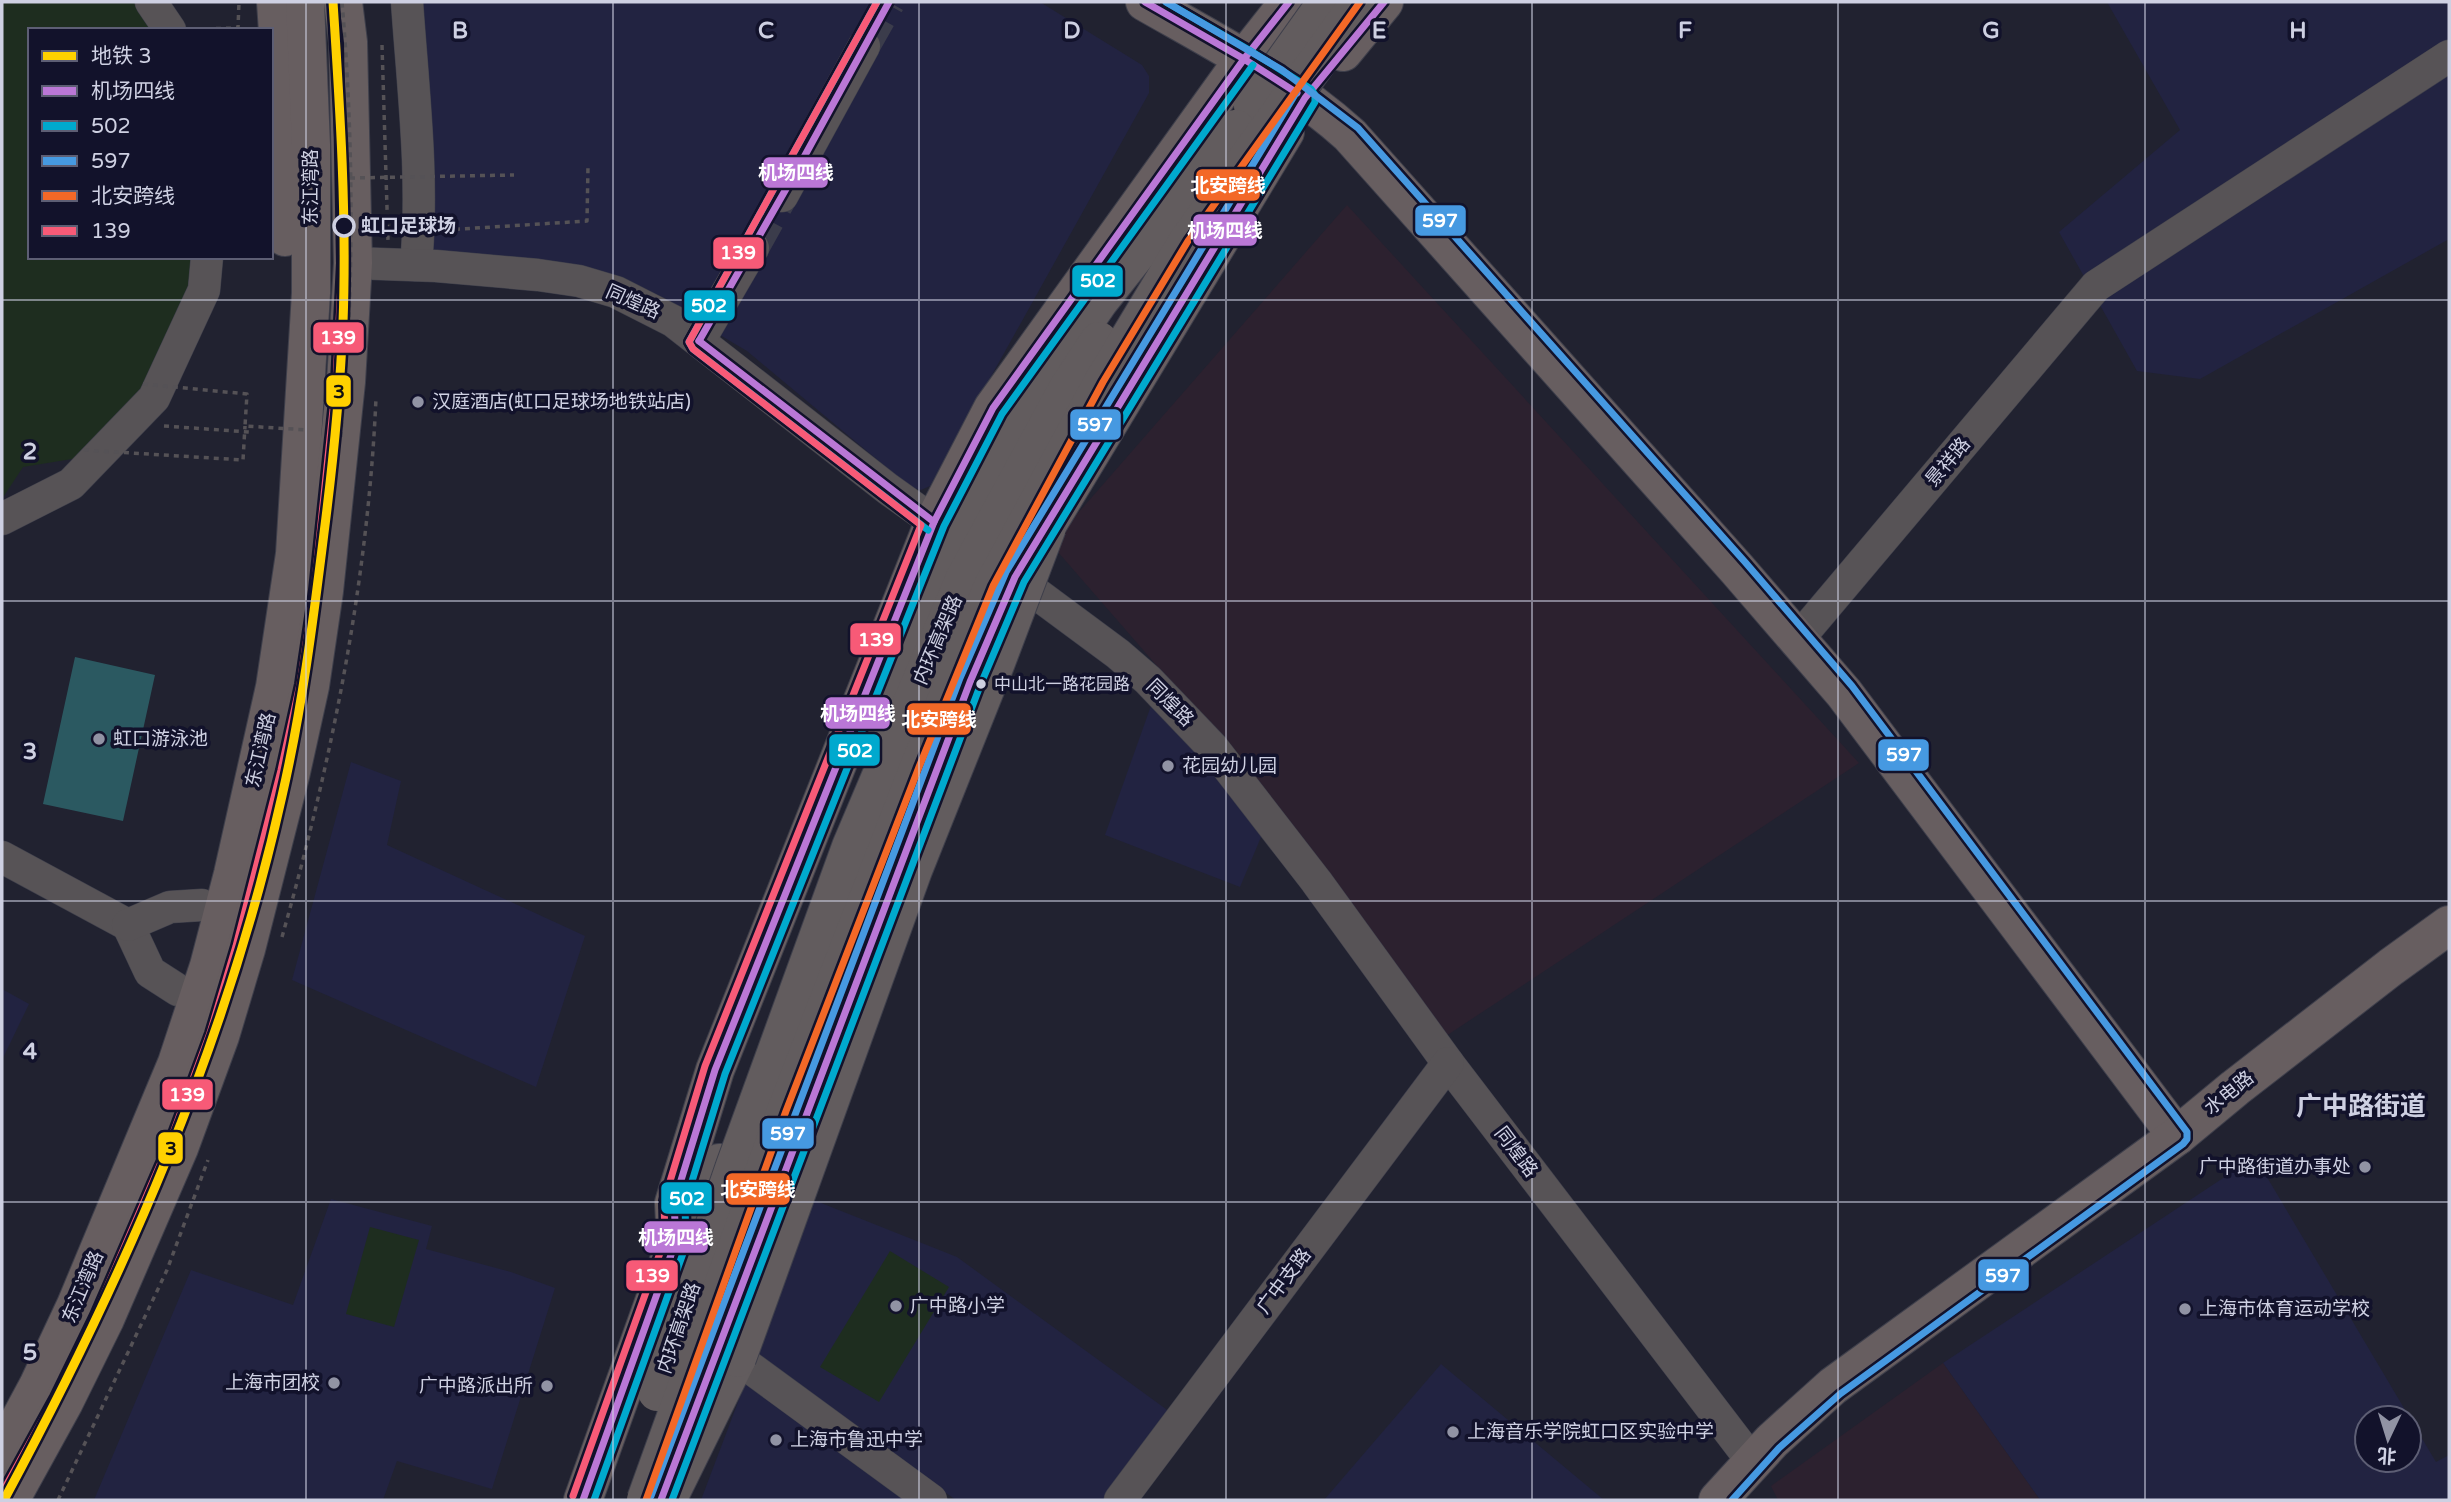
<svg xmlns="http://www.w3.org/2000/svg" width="2451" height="1502" font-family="'Varela Round','Noto Sans SC',sans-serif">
  <rect width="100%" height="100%" fill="#212230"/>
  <g fill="#222341" fill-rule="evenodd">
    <polygon points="415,2 1040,2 1142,65 1149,76 1149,93 930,486 921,490 910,487 747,351 642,289 433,251"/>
    <polygon points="2107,2 2449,2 2449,239 2200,379 2137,371 2059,232 2180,130"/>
    <polygon points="1152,703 1264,830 1240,887 1105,835"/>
    <polygon points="351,762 401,781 387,845 585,936 536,1087 292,980"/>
    <polygon points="2,989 29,1004 2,1060"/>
    <path d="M 2255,1157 L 2436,1462 L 2449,1455 L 2449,1500 L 2040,1500 L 1943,1363 ZM 2367,1418 L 2409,1418 L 2409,1460 L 2367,1460 Z"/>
    <polygon points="806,1197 957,1257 1170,1412 1104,1500 956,1500 750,1355"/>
    <polygon points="331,1199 432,1226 426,1249 511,1272 555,1288 492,1489 397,1461 383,1500 94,1500 191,1270 293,1305"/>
    <polygon points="1441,1364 1604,1500 1324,1500"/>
    <polygon points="746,1381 911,1500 701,1500"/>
  </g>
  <g fill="#2c212f">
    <polygon points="1347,205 1859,763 1443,1038 1258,782 1051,544"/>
    <polygon points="1943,1363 2040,1500 1778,1500 1771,1486"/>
  </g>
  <g fill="#1e2d1f">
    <polygon points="2,2 150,2 152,30 30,30 30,257 205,257 178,380 78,458 23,467 2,499"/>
    <polygon points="370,1227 419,1240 394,1327 346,1314"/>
    <polygon points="890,1251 949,1287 879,1402 820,1367"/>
  </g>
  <polygon fill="#2b5961" points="75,657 155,675 123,821 43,804"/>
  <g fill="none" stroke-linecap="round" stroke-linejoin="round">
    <g stroke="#3b3c4b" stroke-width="32" stroke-dasharray="32 16" stroke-linecap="butt">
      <polyline points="864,46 889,2"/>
      <polyline points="753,248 782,196"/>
    </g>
    <defs>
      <g id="minor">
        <polyline points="151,2 170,30"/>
        <path d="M 407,2 C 413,89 424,178 416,265"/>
        <polyline points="782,196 864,46"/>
        <polyline points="353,263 436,266 538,275 579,281 616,292 673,321 888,489 954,536"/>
        <polyline points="699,341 753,248"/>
        <polyline points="2,519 71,484 154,398 204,290 207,257"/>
        <polyline points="1006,571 1118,654 1148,680 1213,748 1316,881 1448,1063 1752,1461"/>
        <polyline points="1799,638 2096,286 2449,56"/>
        <polyline points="2,857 128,925"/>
        <polyline points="128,925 150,972 178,990"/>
        <polyline points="128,925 170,907 202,905"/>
        <polyline points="737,1358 931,1500"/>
        <polyline points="1120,1500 1448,1063"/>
      </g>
      <g id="major">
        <polyline points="276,2 280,62 285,237"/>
        <path d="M 1145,2 C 1215,42 1289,80 1350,135 L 1737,569 L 1844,693 L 2177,1136"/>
        <polyline points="1343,52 1384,2"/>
        <polyline points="1030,553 1285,132"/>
        <polyline points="2,1453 38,1386 76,1305 177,1063 209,966 233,874 275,687 295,554 311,293 311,145 305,2"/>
        <polyline points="10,1500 64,1402 105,1319 179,1148 220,1036 246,949 291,772 310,686 324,591 346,382 353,263 348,42 343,2"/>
        <polyline points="583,1500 676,1241 674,1203 715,1070 934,522 993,408 1244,59 1289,2"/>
        <polyline points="1718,1500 1772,1441 1833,1386 2177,1136 2235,1088 2391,967 2449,925"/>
      </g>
      <g id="highway">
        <polyline points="676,1241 719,1163"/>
        <polyline points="667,1500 737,1358"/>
      </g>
    </defs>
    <use href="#minor" stroke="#3e3f4b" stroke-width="33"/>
    <use href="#major" stroke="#3e3f4b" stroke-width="40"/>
    <use href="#highway" stroke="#3e3f4b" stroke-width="40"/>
    <g stroke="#555256" stroke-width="3.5" stroke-dasharray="5 5" stroke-linecap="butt">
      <polyline points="196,29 238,28 239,2"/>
      <polyline points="382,45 388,240"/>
      <polyline points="445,230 587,221 588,166"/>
      <polyline points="164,426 249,432"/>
      <path d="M 282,937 C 332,760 368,581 376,398"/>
      <polyline points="58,1500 167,1270 208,1160"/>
    </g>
    <use href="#minor" stroke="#575356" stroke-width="32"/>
    <use href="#major" stroke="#675e60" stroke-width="38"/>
    <use href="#highway" stroke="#625c5e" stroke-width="38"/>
    <defs>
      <g id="highway-bridge">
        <polyline points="1253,106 1327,2"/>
        <polyline points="876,725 908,637 1017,420 1099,301 1236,129"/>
        <polyline points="737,1358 913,870 996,662 1047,527"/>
        <polyline points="657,1392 735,1166 851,847 965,578 1067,390 1099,341"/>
        <polyline points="646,1500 786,1111 919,767 993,586 1103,382 1188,241 1360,2"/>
      </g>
    </defs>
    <use href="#highway-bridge" stroke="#3e3f4b" stroke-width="40" stroke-linecap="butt"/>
    <g stroke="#555256" stroke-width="3.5" stroke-dasharray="5 5" stroke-linecap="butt">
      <polyline points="350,178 514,175"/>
      <polyline points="143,384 247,394 245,426 307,430"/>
      <path d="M 341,437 C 343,398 347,359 349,320 C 353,214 351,108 342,2"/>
      <polyline points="84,450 243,460 245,426"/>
    </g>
    <use href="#highway-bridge" stroke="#625c5e" stroke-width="38"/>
    <defs>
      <g id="bus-1">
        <polyline points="1145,2 1244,59 1297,93"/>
        <polyline points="699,341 798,168 889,2"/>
        <polyline points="699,341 934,522"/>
        <polyline points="583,1500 676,1241 674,1203 715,1070 934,522 993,408 1244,59 1289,2"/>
        <polyline points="661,1500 970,682 1015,577 1305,98 1384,2"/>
      </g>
      <g id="bus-2">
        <polyline points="877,2 689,342 693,349 928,530"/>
        <polyline points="594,1500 686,1245 685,1204 725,1074 944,526 1002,414 1253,65"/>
        <polyline points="672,1500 980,686 1024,582 1315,102 1315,95 1311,89 1249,50 1166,2"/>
      </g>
      <g id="bus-3">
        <polyline points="1166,2 1282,70 1358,128 1745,562 1852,686 2187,1132 2187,1139 2183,1144 1840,1394 1779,1448 1732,1500"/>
        <polyline points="651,1496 960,678 1006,572 1296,93"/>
      </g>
      <polyline id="bus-4" points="646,1500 786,1111 919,767 993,586 1103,382 1188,241 1360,2"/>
      <g id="bus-5">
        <polyline points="2,1493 55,1397 95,1315 169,1144 210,1033 236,946 281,770 300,684 314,590 336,381 342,263 338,43 333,3"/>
        <polyline points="573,1496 665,1239 664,1201 705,1066 921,525 693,349 689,342 877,2"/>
      </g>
    </defs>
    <use href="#bus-1" stroke="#12122b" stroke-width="12"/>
    <use href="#bus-2" stroke="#12122b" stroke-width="12"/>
    <use href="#bus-3" stroke="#12122b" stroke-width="12"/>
    <use href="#bus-4" stroke="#12122b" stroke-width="12"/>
    <use href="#bus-5" stroke="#12122b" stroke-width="12"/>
    <use href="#bus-1" stroke="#ba77d6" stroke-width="7"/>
    <use href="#bus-2" stroke="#00a9ce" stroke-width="7"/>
    <use href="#bus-3" stroke="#4699e1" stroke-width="7"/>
    <use href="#bus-4" stroke="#f36827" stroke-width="7"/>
    <use href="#bus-5" stroke="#f75a77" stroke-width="7"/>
    <defs>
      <path id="metro-1" d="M 4,1500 C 124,1277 227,1044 282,796 C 302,709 313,622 324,533 C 333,463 340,393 343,323 C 347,216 340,109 333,2"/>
    </defs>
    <use href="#metro-1" stroke="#12122b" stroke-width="14"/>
    <use href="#metro-1" stroke="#ffd100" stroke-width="9"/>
  </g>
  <path fill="none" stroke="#ced0e2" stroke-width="2" stroke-opacity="0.55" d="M 306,2 L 306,1500M 613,2 L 613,1500M 919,2 L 919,1500M 1226,2 L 1226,1500M 1532,2 L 1532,1500M 1838,2 L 1838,1500M 2145,2 L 2145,1500M 2,300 L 2449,300M 2,601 L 2449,601M 2,901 L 2449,901M 2,1202 L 2449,1202"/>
  <circle fill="#12122b" stroke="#ced0e2" stroke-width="3.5" cx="344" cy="226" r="10"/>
  <g fill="#9193a4" stroke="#12122b" stroke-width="2.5">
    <circle cx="418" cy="402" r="7"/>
    <circle cx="99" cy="739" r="7"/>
    <circle cx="1168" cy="766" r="7"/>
    <circle cx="2365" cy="1167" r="7"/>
    <circle cx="896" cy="1306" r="7"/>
    <circle cx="2185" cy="1309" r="7"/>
    <circle cx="334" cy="1383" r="7"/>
    <circle cx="547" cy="1386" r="7"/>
    <circle cx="1453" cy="1432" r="7"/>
    <circle cx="776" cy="1440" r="7"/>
  </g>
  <circle fill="#ced0e2" stroke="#12122b" stroke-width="2.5" cx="981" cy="684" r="6"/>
  <g text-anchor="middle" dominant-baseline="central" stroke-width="7" stroke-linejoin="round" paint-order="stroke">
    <g font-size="17" fill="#ced0e2" stroke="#12122b" text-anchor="start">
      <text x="994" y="684">中山北一路花园路</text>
    </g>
    <g font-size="19" fill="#ced0e2" stroke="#12122b">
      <text transform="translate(311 187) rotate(-90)">东江湾路</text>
      <text transform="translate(633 302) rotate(24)">同煌路</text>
      <text transform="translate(1948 462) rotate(-50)">景祥路</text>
      <text transform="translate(938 640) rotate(-67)">内环高架路</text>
      <text transform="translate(1170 703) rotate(45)">同煌路</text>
      <text transform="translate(261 750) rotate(-77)">东江湾路</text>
      <text transform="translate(2229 1093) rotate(-39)">水电路</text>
      <text transform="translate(1516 1152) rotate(53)">同煌路</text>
      <text transform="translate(1284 1281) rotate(-53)">广中支路</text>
      <text transform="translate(83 1287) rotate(-67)">东江湾路</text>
      <text transform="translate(679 1328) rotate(-71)">内环高架路</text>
    </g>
    <g font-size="19" font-weight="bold" fill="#ced0e2" stroke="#12122b" text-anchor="start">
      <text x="361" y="226">虹口足球场</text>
    </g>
    <g font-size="19" fill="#ced0e2" stroke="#12122b" text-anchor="start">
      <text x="432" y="402">汉庭酒店(虹口足球场地铁站店)</text>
      <text x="113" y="739">虹口游泳池</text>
      <text x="1182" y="766">花园幼儿园</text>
      <text x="2351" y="1167" text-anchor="end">广中路街道办事处</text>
      <text x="910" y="1306">广中路小学</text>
      <text x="2199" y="1309">上海市体育运动学校</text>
      <text x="320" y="1383" text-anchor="end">上海市团校</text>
      <text x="533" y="1386" text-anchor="end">广中路派出所</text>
      <text x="1467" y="1432">上海音乐学院虹口区实验中学</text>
      <text x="790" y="1440">上海市鲁迅中学</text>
    </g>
    <g font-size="26" font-weight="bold" fill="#ced0e2" stroke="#12122b">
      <text x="2361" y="1106">广中路街道</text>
    </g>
  </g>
  <g font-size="23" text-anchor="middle" font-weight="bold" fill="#ced0e2" stroke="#12122b" stroke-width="7" stroke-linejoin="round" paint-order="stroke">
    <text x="460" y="38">B</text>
    <text x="766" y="38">C</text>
    <text x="1072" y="38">D</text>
    <text x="1379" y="38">E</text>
    <text x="1685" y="38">F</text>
    <text x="1991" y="38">G</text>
    <text x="2298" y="38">H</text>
    <text x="30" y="459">2</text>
    <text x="30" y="759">3</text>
    <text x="30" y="1059">4</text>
    <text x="30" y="1360">5</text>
  </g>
  <g stroke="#12122b" stroke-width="2.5">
    <rect x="762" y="156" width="67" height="33" rx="7" fill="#ba77d6"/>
    <rect x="1195" y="168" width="66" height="34" rx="7" fill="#f36827"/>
    <rect x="1414" y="204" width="53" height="33" rx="7" fill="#4699e1"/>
    <rect x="1192" y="213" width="66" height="34" rx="7" fill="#ba77d6"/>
    <rect x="712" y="236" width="53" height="34" rx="7" fill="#f75a77"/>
    <rect x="1071" y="264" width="53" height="34" rx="7" fill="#00a9ce"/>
    <rect x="683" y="289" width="53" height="33" rx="7" fill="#00a9ce"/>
    <rect x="312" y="321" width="53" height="33" rx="7" fill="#f75a77"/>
    <rect x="325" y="374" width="27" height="34" rx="7" fill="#ffd100"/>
    <rect x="1069" y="408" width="53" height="33" rx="7" fill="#4699e1"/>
    <rect x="849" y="622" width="53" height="34" rx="7" fill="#f75a77"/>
    <rect x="824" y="696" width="67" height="34" rx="7" fill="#ba77d6"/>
    <rect x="906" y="702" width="66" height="34" rx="7" fill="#f36827"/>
    <rect x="828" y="733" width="53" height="34" rx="7" fill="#00a9ce"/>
    <rect x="1877" y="738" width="53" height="34" rx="7" fill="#4699e1"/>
    <rect x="161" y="1078" width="53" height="33" rx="7" fill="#f75a77"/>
    <rect x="761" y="1117" width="54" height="33" rx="7" fill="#4699e1"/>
    <rect x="157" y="1131" width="27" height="34" rx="7" fill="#ffd100"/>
    <rect x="725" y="1172" width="66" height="34" rx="7" fill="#f36827"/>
    <rect x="660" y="1181" width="53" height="34" rx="7" fill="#00a9ce"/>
    <rect x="643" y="1220" width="66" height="34" rx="7" fill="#ba77d6"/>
    <rect x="1977" y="1258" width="53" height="34" rx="7" fill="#4699e1"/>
    <rect x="625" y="1259" width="54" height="33" rx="7" fill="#f75a77"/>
  </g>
  <g font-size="19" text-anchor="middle" font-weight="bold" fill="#fff">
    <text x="796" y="179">机场四线</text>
    <text x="1228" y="192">北安跨线</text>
    <text x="1440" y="227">597</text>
    <text x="1225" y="237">机场四线</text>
    <text x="738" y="259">139</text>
    <text x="1098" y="287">502</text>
    <text x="709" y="312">502</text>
    <text x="338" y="344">139</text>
    <text x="1095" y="431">597</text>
    <text x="876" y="646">139</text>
    <text x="858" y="720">机场四线</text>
    <text x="939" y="726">北安跨线</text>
    <text x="855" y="757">502</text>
    <text x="1904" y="761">597</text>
    <text x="187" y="1101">139</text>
    <text x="788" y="1140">597</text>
    <text x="758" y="1196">北安跨线</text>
    <text x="687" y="1205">502</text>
    <text x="676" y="1244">机场四线</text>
    <text x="2003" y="1282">597</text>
    <text x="652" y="1282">139</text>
  </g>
  <g font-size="19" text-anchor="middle" font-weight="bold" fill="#111">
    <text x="339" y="398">3</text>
    <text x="171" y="1155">3</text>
  </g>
  <rect width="2451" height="1502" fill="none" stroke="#ced0e2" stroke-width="7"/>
  <rect x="28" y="28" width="245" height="231" fill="#12122b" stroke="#5d5e74" stroke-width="2"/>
  <rect x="42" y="51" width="35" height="10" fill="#ffd100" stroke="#5d5e74" stroke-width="2"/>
  <text x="91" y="63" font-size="21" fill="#ced0e2">地铁 3</text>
  <rect x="42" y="86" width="35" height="10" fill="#ba77d6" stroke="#5d5e74" stroke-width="2"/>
  <text x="91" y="98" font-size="21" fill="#ced0e2">机场四线</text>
  <rect x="42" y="121" width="35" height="10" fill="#00a9ce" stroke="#5d5e74" stroke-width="2"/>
  <text x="91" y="133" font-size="21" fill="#ced0e2">502</text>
  <rect x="42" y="156" width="35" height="10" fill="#4699e1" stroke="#5d5e74" stroke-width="2"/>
  <text x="91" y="168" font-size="21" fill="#ced0e2">597</text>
  <rect x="42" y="191" width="35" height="10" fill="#f36827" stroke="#5d5e74" stroke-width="2"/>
  <text x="91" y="203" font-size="21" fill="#ced0e2">北安跨线</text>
  <rect x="42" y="226" width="35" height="10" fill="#f75a77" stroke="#5d5e74" stroke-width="2"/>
  <text x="91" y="238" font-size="21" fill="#ced0e2">139</text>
  <g transform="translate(2388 1439) rotate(184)"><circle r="33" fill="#12122b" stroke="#5d5e74" stroke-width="2"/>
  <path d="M0-5L12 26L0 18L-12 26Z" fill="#9193a4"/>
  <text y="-10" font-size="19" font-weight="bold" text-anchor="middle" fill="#ced0e2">北</text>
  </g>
</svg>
